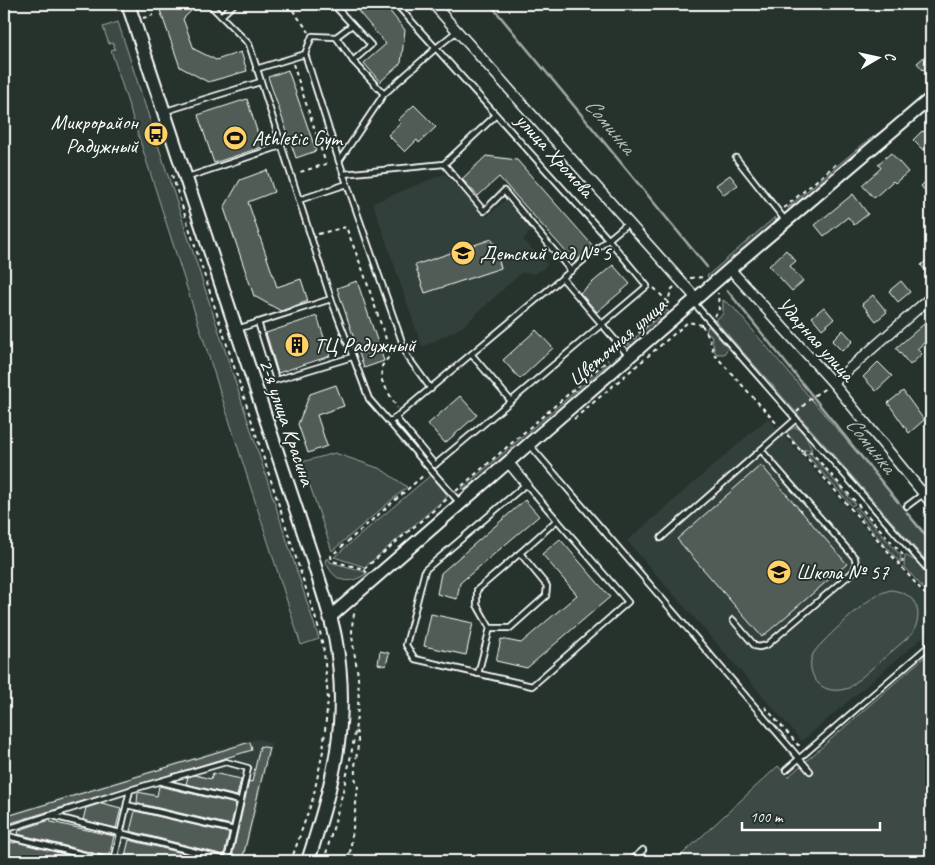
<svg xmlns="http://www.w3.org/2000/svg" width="935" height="865" font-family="Caveat,sans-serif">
  <rect width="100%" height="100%" fill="#26332d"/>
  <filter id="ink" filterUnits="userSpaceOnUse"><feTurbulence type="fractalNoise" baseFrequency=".02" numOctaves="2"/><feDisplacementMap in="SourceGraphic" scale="10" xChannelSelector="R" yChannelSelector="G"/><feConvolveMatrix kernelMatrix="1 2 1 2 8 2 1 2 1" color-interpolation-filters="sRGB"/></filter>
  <g filter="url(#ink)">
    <g fill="#333f3a">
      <polygon points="444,174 487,217 505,200 531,231 523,240 548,265 536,273 521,273 462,327 422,347 373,203"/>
      <polygon points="768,418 931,603 931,630 802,741 627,541"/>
      <polygon points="260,739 272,744 244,861 4,861 4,815 246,741"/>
    </g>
    <g fill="#3e4944" stroke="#9ea4a2">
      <polygon points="118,22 319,639 301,645 111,50 115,49 113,43 109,44 103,27"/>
      <polygon points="886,128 796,204 787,208 863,144"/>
      <polygon points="775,217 774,223 710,279 707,276"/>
      <polygon points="723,300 733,307 931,540 931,566 715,320 723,314"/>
      <polygon points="667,310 669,313 633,345 627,345"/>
      <polygon points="708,326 728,348 724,354 717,354 715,352 711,335 706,331"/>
      <polygon points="617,356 616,360 612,365 473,486 461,489"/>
      <path d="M 795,427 C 804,431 808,441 812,450 L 801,450 L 786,432 Z"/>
      <polygon points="335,453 381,469 407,487 332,551 302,462"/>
      <polygon points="805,453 811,454 855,504 852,506"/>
      <polygon points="431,475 448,496 365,567 334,557"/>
      <polygon points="857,507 901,556 900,563 854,509"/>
      <polygon points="905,555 917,562 931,579 931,593 929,595 904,566"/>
      <path d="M 328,558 L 330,562 L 363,571 L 366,574 C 346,587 333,580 325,560 Z"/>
      <path d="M 890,590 C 916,592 925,612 912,634 L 849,688 C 839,691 829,692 820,685 C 811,677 808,664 813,654 C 817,645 865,602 875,596 C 880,593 885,592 890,590 Z"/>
      <polygon points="931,651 931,861 675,861 778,766 788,777"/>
    </g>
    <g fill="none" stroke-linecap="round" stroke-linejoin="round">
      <g stroke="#a4a9a7" stroke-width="2.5">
        <polyline points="490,4 707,267"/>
        <polyline points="727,290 898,502"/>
        <polyline points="907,513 931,542"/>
      </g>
    </g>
    <g fill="#515c57" stroke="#fff">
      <polygon points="167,4 198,4 183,19 194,49 216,60 241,52 247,71 208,82 180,67 160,10"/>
      <polygon points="352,4 384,4 405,30 401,63 380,82 364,63 386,44"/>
      <polygon points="931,51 931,64 923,70 917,63"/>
      <polygon points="288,70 316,151 296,158 268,77"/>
      <polygon points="247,99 262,147 214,163 198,115"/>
      <polygon points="414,105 436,127 419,143 417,140 405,152 388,135 401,123 398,120"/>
      <polygon points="931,125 931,148 926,153 913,140 922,131 923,132"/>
      <polygon points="891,153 908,172 895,183 893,181 874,198 862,185 881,168 878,164"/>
      <polygon points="486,156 517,160 593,246 575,262 499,177 478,196 462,179"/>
      <polygon points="267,170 274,192 248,202 277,287 301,279 308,301 281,311 254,296 224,208 240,180"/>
      <polygon points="730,175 738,185 724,195 716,185"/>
      <polygon points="931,176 931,198 921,186"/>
      <polygon points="853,194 868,214 854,225 848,217 824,236 815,225"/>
      <polygon points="492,239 501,268 425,293 415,265"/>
      <polygon points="786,250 796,261 790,266 803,281 792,291 769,266"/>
      <polygon points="931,257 931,278 921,265"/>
      <polygon points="613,265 630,284 597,312 580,293"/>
      <polygon points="357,281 384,361 364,368 337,288"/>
      <polygon points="901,281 910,292 898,302 889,291"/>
      <polygon points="873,295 887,312 876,321 862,304"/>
      <polygon points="824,307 834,319 822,329 812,317"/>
      <polygon points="317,316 330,356 278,373 266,333"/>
      <polygon points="924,324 931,332 931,337 917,349 922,354 910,365 896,348"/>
      <polygon points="536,330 553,348 520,379 503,360"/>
      <polygon points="843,330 853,341 842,351 832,341"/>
      <polygon points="878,362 892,376 876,391 863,377"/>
      <polygon points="336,385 344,406 317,415 327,446 308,453 298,424 310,394"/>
      <polygon points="903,391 924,420 909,433 888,403"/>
      <polygon points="460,396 477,415 445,443 428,424"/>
      <polygon points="761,465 847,564 762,637 677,539"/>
      <polygon points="525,500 539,516 460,583 457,599 437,594 441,573"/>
      <polygon points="560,539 610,597 527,668 496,661 501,639 521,643 577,595 542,554"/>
      <polygon points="431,614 473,623 466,655 424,646"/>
      <polygon points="380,651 389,653 386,666 378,664"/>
      <polygon points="250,742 252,750 4,825 4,817"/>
      <polygon points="260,746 269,748 242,861 231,861 249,781 252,782"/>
      <polygon points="213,773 241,779 237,796 186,784 188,777 195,775 211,779"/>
      <polygon points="159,786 236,804 231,825 137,803 138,792 157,796"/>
      <polygon points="102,803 121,808 116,828 83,820 86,808"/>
      <polygon points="135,811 229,833 224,855 130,831"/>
      <polygon points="47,821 114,836 109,857 18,834 19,830"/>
      <polygon points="129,840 215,861 130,861 124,860"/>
      <polygon points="4,841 15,843 16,842 92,861 8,861 4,860"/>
    </g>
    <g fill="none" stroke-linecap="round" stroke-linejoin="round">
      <defs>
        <g id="service">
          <polyline points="209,4 221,16 234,4"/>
          <polyline points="333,4 371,45 353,61 384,94 436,48 457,31"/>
          <polyline points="396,4 609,240 647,286 511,401"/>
          <polyline points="221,16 249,44 299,200 347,184"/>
          <polyline points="352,25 336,37 353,61"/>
          <polyline points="305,54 312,36 336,37"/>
          <polyline points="256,69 305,54 339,161 407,356 431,389"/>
          <polyline points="166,111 260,82"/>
          <polyline points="496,115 444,164 484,211 504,191 571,271"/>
          <polyline points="736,158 785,220"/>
          <polyline points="339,161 384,94"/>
          <polyline points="343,174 444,164"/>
          <polyline points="188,177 281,146"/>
          <polyline points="299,200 331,299 369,399 459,502"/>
          <polyline points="563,279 629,356"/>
          <polyline points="693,302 931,573"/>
          <polyline points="258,322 276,380 352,357"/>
          <polyline points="237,329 331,299"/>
          <polyline points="396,418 435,465"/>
          <polyline points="390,422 628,223"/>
          <polyline points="529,444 810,771"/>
          <polyline points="436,464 511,401 472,355"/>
          <polygon points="526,484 628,602 532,686 415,659 406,645 425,570"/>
          <polyline points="907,506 923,494"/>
          <polyline points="661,538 796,419"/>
          <polyline points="733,620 755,646 759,647 767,645 854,571 856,565 855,558 761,450"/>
          <polyline points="490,628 477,605 477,590 520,553"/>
          <polyline points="478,674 490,628 510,628 546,596 547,586 520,553 557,520"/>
          <polyline points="786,770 931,644"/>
          <polyline points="162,782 240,801"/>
          <polyline points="127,805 234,830"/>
          <polyline points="49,815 227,860"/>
          <polyline points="4,830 130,790"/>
          <polyline points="4,835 108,861"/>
          <polyline points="114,861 130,790 226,762 248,768 227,861"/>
          <polyline points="631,861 643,850"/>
        </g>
        <g id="minor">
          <polyline points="433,4 696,298"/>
          <polyline points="730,269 833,383 931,503"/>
          <polyline points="833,383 931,297"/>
          <polyline points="508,462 526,484"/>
          <polyline points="923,494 931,486"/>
        </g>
        <polyline id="tertiary" points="330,617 730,269 931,98"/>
        <path id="secondary" d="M 128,4 L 313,560 C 320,585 330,611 335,637 C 351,720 333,783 308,861"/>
      </defs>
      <use href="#service" stroke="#fff" stroke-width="8"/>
      <use href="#minor" stroke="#fff" stroke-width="12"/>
      <use href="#tertiary" stroke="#fff" stroke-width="15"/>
      <use href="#secondary" stroke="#fff" stroke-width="16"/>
      <g stroke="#fff" stroke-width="2" stroke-dasharray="4 4" stroke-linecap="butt">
        <polyline points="288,4 309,32"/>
        <polyline points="143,18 153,15"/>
        <polyline points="293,64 326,164 297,173"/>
        <polyline points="172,175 298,564 320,632 324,652 328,699 323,751 313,798 291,861"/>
        <polyline points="784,208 836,164"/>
        <polyline points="318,234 346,227 363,271 391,354 382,366 382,381 397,408"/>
        <polyline points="690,278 705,277"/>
        <polyline points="654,288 668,302"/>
        <polyline points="714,316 719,311 718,293"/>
        <polyline points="702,325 709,337 714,354 779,426"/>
        <polyline points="627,344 667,306 671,290 675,286"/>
        <polyline points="797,412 813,396 826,388"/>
        <polyline points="574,419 688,322 702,325 705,323"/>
        <polyline points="787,435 931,601"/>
        <polyline points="801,451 811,452 903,555 902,567"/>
        <polyline points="456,491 608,360"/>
        <polyline points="364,569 447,499"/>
        <polyline points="367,573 364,569 332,561 331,556 425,474"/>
        <polyline points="765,707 798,745 803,745"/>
        <path d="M 324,861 C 337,814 352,764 357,715 C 359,703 359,689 358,677 C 356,655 347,630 356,609"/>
        <path d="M 349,861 L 358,787 C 349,767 363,747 356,731"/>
      </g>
      <use href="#service" stroke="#26332d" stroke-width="4.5"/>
      <use href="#minor" stroke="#26332d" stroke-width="9"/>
      <use href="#tertiary" stroke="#26332d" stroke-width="11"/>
      <use href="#secondary" stroke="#26332d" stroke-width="12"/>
    </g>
  </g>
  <defs>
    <symbol id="bus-disc" viewBox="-11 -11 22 22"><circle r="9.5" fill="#ffd166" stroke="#26332d"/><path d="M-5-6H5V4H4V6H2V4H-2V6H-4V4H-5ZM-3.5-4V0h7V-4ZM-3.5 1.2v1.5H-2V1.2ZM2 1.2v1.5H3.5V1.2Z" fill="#111"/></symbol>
    <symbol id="stadium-disc" viewBox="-11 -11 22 22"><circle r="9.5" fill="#ffd166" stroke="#26332d"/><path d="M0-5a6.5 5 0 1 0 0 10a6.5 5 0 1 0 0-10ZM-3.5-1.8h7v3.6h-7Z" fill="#111"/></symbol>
    <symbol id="school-disc" viewBox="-11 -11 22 22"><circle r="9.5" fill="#ffd166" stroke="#26332d"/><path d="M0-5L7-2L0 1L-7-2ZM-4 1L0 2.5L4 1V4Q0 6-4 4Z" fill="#111"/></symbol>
    <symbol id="building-disc" viewBox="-11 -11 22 22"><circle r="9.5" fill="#ffd166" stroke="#26332d"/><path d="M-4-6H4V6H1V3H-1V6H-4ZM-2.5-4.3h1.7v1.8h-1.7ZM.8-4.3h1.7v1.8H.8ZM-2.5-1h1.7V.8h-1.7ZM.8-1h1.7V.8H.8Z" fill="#111"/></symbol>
  </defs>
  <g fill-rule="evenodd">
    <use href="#bus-disc" x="142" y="120" width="28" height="28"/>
    <use href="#stadium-disc" x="221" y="124" width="28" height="28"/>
    <use href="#school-disc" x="449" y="239" width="28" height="28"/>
    <use href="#building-disc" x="283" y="331" width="28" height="28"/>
    <use href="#school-disc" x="765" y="558" width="28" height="28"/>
  </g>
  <g text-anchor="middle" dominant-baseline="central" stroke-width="4" stroke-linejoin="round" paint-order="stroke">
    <g font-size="21" fill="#fff" stroke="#26332d" text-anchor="start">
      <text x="138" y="122" text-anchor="end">Микрорайон<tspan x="138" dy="24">Радужный</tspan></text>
      <text x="252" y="138">Athletic Gym</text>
      <text x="480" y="253">Детский сад № 5</text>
      <text x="314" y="345">ТЦ Радужный</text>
      <text x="796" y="572">Школа № 57</text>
    </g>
    <g font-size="21" fill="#fff" stroke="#26332d">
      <text transform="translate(555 155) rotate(48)">улица Хромова</text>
      <text transform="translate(816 339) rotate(48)">Ударная улица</text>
      <text transform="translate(617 342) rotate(-41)">Цветочная улица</text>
      <text transform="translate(287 422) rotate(71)">2-я улица Красина</text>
    </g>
    <g font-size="22" font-style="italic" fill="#b3b8b6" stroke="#26332d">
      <text transform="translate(610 126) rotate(50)">Соминка</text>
      <text transform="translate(871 445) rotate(51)">Соминка</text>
    </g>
  </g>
  <rect width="935" height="865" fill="none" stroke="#26332d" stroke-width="20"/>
  <rect x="10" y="10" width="915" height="845" fill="none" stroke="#fff" stroke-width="2" filter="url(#ink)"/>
  <g transform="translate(878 58) rotate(81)" stroke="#26332d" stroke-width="4" paint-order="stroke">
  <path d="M0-4L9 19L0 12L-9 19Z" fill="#ffffff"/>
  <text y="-8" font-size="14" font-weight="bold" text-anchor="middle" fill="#ffffff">С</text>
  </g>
  <path d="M742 822v8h138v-8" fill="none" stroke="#ffffff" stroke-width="2.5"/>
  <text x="750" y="822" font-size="15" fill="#ffffff" stroke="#26332d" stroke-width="4" paint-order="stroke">100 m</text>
</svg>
